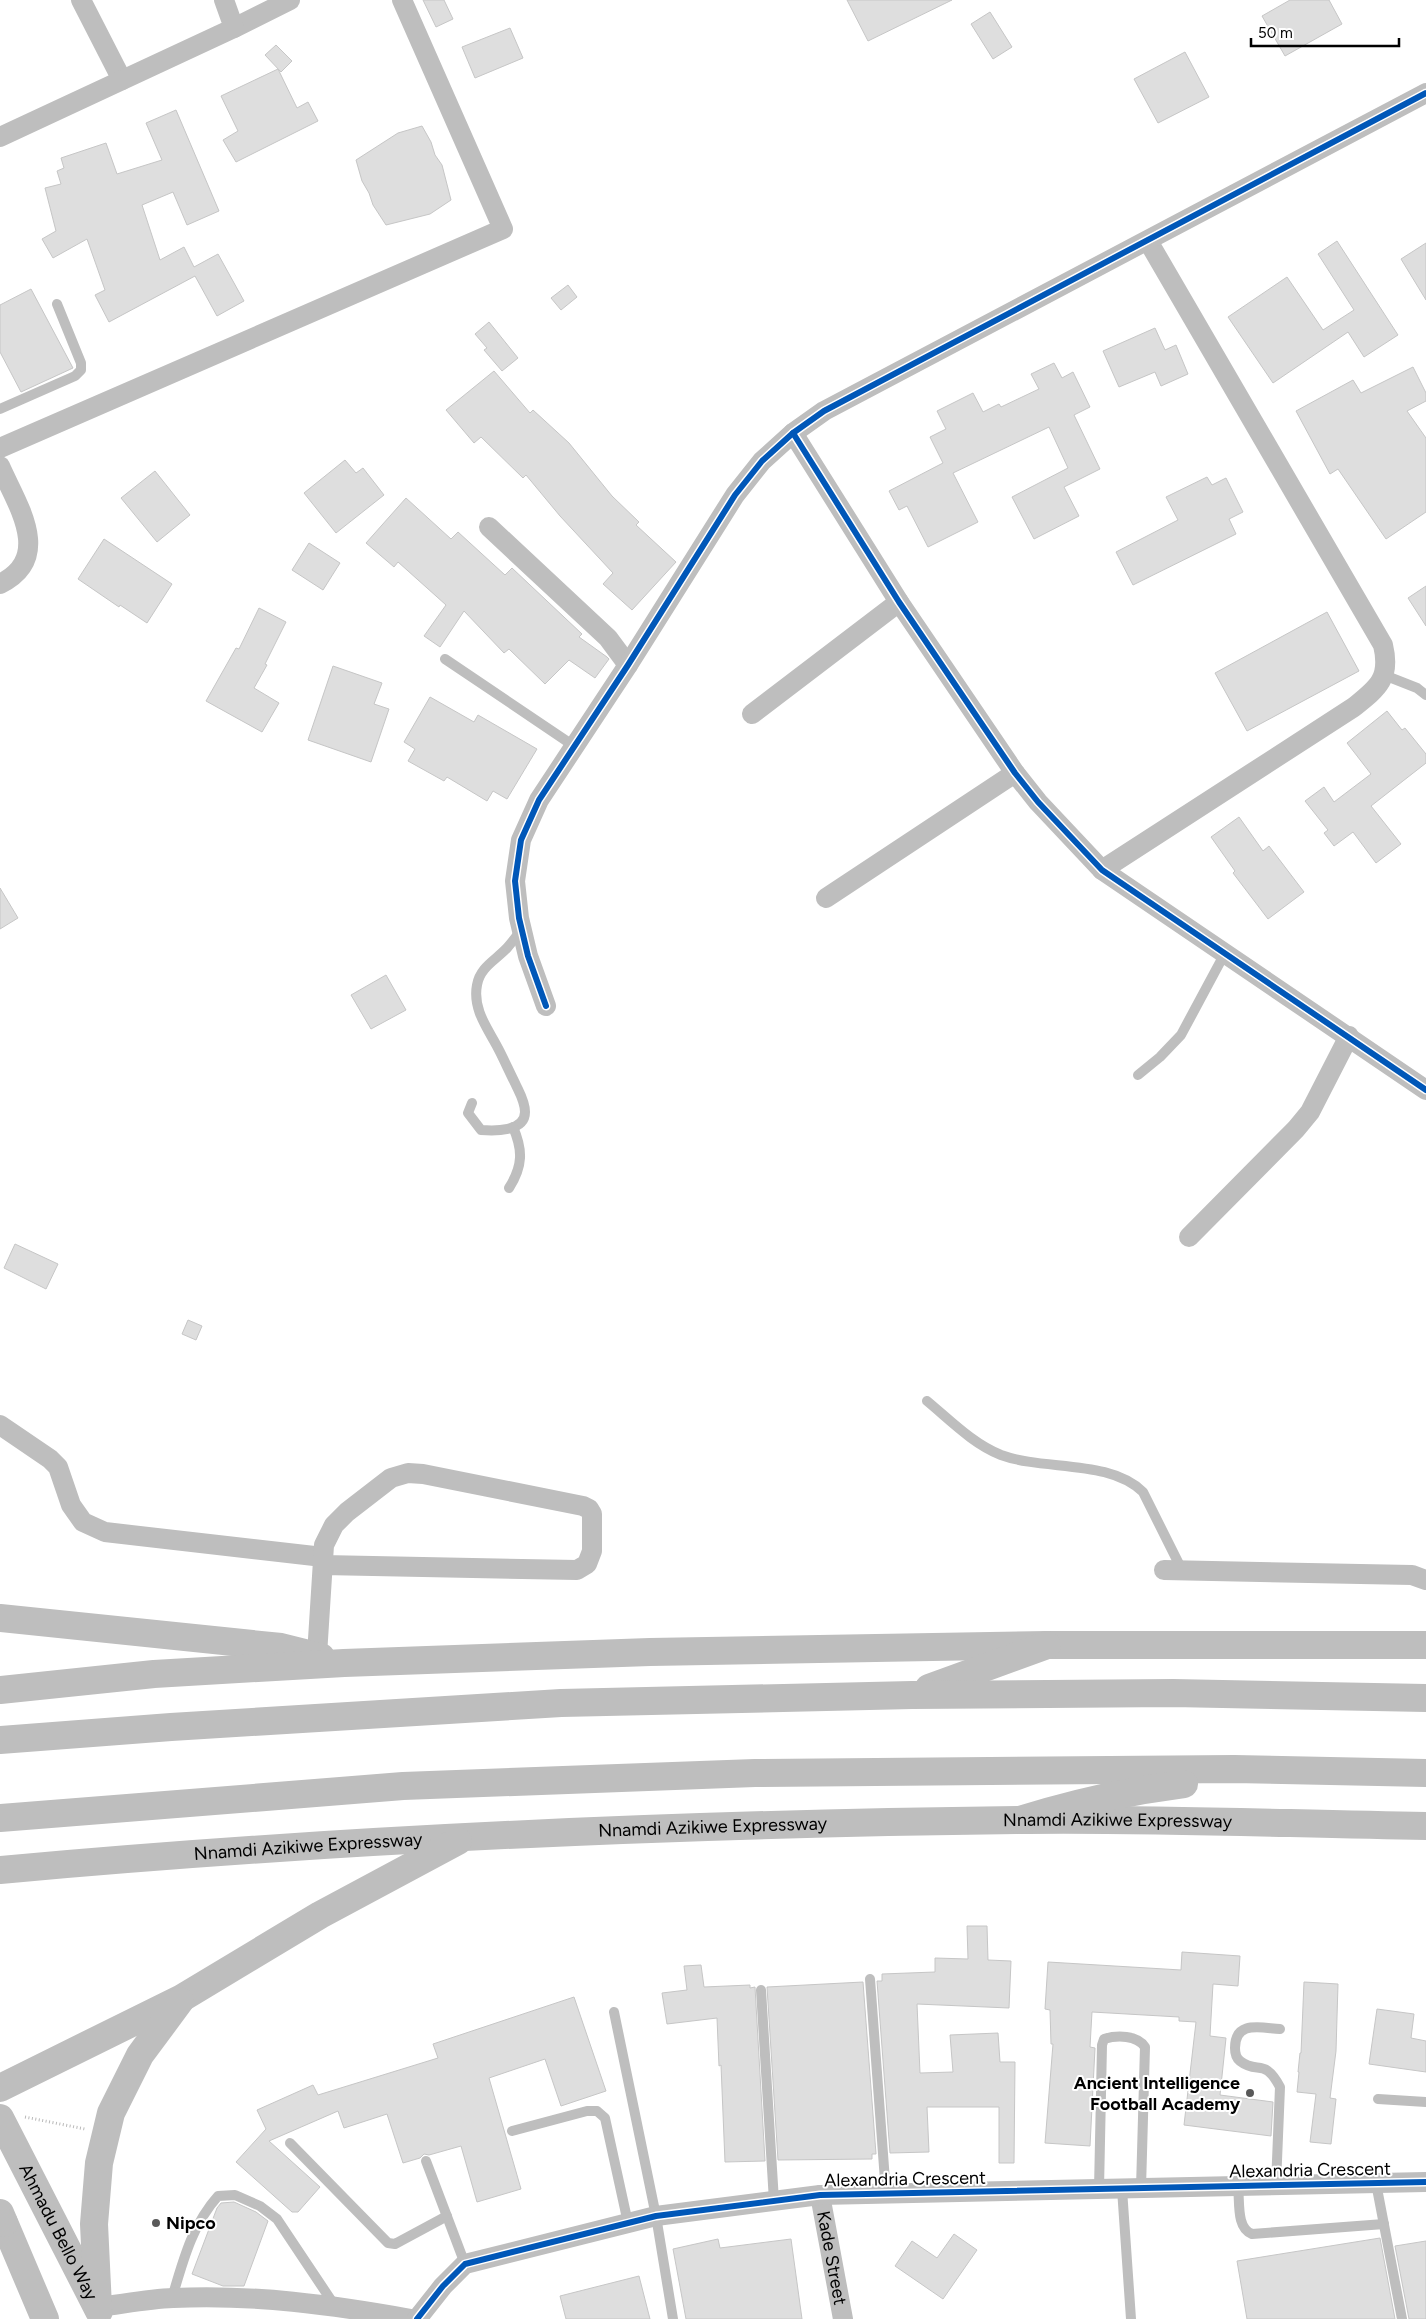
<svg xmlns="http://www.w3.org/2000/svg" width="1426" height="2319" font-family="Figtree,sans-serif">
  <rect width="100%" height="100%" fill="#fff"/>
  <g fill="#dedede" stroke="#c6c6c6">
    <polygon points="423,0 444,0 453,19 436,27"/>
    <polygon points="847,0 952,0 868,41"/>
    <polygon points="1290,0 1329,0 1342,24 1285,56 1262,16"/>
    <polygon points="990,12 1012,47 993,59 971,24"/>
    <polygon points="510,28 523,58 475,78 462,47"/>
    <polygon points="276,45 292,61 281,72 265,55"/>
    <polygon points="1185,52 1209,97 1158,123 1134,79"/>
    <polygon points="278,69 297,108 308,102 318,121 236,162 223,140 238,131 221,96"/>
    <polygon points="176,110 219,211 187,225 173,192 142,205 160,260 184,247 194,267 218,254 244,301 217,316 195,276 109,322 95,295 105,290 87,239 53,258 42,239 56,231 45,188 61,184 57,171 64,168 61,158 106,143 117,174 162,160 146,123"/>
    <polygon points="422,126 431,142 435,155 442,165 451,200 430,214 386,225 373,205 369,193 362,181 356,160 398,133"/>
    <polygon points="1337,241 1398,335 1364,357 1348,332 1273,383 1228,317 1287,277 1323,330 1354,310 1318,254"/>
    <polygon points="1426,243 1426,300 1401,259"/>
    <polygon points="568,285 577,297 561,310 551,298"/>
    <polygon points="31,289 73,368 21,392 0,352 0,305"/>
    <polygon points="489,322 518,358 502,371 484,350 487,348 475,334"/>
    <polygon points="1155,328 1165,350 1176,345 1188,374 1161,386 1155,372 1119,387 1103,351"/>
    <polygon points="1054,363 1062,378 1073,372 1090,407 1074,415 1100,469 1064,487 1079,516 1034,539 1012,497 1068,468 1049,427 953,473 978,522 928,547 907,506 899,510 889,491 943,463 930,437 946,429 937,411 973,393 983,412 999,404 1001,407 1039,389 1031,374"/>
    <polygon points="1413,367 1426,393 1426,401 1407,411 1426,438 1426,512 1386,539 1338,469 1330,474 1296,411 1353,380 1361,393"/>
    <polygon points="494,371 530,413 533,410 569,443 612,496 639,522 636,525 676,562 632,610 603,584 613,573 560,516 526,475 523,478 481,437 474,443 446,410"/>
    <polygon points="345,460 356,473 363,468 384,495 336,533 304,493"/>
    <polygon points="155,471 190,515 157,542 121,498"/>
    <polygon points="1207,477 1212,485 1226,478 1243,512 1229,519 1236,534 1133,585 1116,552 1178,520 1166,497"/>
    <polygon points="406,498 451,539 458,532 505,575 512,568 582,634 579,637 607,657 609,659 595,678 569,660 545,684 509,649 504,653 464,611 440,647 424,636 446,605 398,562 394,567 366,543"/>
    <polygon points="104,539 172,584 147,623 120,605 119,607 78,579"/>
    <polygon points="309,543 340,563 323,590 292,570"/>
    <polygon points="1426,586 1426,626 1408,598"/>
    <polygon points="259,608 286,622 265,664 267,665 254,688 279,703 262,732 206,701 236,648 239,649"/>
    <polygon points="1327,612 1359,671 1247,731 1215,673"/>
    <polygon points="333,666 382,683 374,704 389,709 371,762 308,740"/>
    <polygon points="430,697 474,722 478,715 537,749 507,799 493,791 487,801 447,777 444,781 408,761 415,749 404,742"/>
    <polygon points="1387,711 1402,730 1405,728 1426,754 1426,763 1371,806 1401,844 1376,863 1353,832 1334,846 1324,833 1328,830 1305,801 1324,787 1334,802 1371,774 1347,743"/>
    <polygon points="1239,817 1263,851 1269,846 1304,892 1268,919 1233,873 1235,871 1211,837"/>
    <polygon points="0,888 18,918 0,929"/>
    <polygon points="386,975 406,1010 371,1029 351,995"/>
    <polygon points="15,1244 58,1264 46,1289 4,1268"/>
    <polygon points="188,1320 202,1326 196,1340 182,1334"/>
    <polygon points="967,1926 987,1926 988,1960 1011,1961 1009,2008 917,2004 920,2073 953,2072 950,2035 998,2033 1000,2062 1015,2062 1014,2163 999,2163 999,2107 927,2107 929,2152 890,2153 877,1981 882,1981 882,1974 935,1972 935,1958 968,1959"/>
    <polygon points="1182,1952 1240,1956 1238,1986 1213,1984 1210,2036 1226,2038 1220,2095 1273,2102 1271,2136 1184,2125 1196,2022 1179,2021 1179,2017 1092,2012 1090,2047 1095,2048 1090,2146 1045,2143 1053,2044 1051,2044 1050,2010 1045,2009 1048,1962 1181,1970"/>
    <polygon points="701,1965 704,1987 750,1985 750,1988 755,1987 765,2161 725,2162 721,2065 719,2066 717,2018 667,2024 662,1993 687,1990 684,1966"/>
    <polygon points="863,1982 876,2154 872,2154 872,2159 778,2160 767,1987"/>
    <polygon points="1304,1982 1338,1984 1336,2051 1330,2098 1336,2099 1331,2144 1310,2142 1316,2094 1297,2092 1299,2072 1298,2072 1300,2053 1301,2053"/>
    <polygon points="574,1997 606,2091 561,2106 545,2059 489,2078 521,2189 477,2202 461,2146 429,2155 424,2154 420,2158 403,2163 387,2114 344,2128 338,2111 269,2141 320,2187 298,2212 292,2212 236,2162 266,2129 257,2110 313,2085 318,2095 438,2058 433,2044"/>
    <polygon points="1377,2009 1414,2014 1411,2038 1426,2041 1426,2072 1369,2064"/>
    <polygon points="234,2202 256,2212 268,2221 244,2286 223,2286 192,2274 217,2208 221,2203"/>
    <polygon points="954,2234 977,2250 943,2299 895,2266 912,2241 937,2258"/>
    <polygon points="1380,2238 1395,2319 1247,2319 1237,2261"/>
    <polygon points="718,2239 720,2248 791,2239 802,2319 686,2319 673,2249"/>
    <polygon points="1426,2241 1426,2319 1409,2319 1395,2246"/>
    <polygon points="639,2276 650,2319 566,2319 560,2296"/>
  </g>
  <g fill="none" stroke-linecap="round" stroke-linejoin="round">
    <polyline stroke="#b9b9b9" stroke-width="3" stroke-dasharray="1 2.5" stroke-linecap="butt" points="25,2117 85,2129"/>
    <g stroke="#bebebe" stroke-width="10">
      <polyline points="0,409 75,376 81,370 81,363 57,304"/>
      <polyline points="445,659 574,746"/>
      <polyline points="1384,675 1417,688 1426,695"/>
      <polyline points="1138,1075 1160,1057 1181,1035 1225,953"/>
      <path d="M 472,1103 L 468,1113 L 481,1130 C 494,1131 525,1132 525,1112 C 525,1101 519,1092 515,1083 C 510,1073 505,1062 500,1052 C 490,1031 472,1011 477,985 C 480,967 496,960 507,948 C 512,942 517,936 521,930"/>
      <path d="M 509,1188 C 523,1166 523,1150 513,1127"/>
      <path d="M 927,1401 C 950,1420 973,1444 1001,1455 C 1045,1471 1109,1459 1143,1492 L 1182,1570"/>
      <polyline points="870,1979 886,2194"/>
      <polyline points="761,1990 774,2201"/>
      <polyline points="614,2012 656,2216 673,2319"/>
      <polyline points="1378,2099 1426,2102"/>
      <polyline points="512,2131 587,2111 597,2111 605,2118 628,2223"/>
      <polyline points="290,2143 388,2243 395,2244 447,2216"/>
      <polyline points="426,2161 465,2264"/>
      <polyline points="1376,2183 1402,2319"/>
      <path d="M 1276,2185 L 1280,2087 C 1264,2057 1258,2075 1240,2061 C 1236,2058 1235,2053 1235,2048 C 1235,2020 1261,2028 1280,2029"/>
      <path d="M 1238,2186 C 1240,2202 1236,2228 1252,2234 L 1384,2224"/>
      <path d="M 1099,2189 L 1102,2045 L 1104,2039 C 1117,2035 1137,2035 1145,2047 L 1141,2188"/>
      <polyline points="1122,2189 1131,2319"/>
      <path d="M 172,2298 C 183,2261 192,2225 218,2196 L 235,2195 L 260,2206 L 277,2219 L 335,2306"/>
    </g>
    <g stroke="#bebebe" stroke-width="20">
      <polyline points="81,0 122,80"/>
      <polyline points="234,28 290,0"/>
      <polyline points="0,137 234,28 224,0"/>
      <polyline points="793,433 899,602 1015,773 1038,802 1102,870 1426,1090"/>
      <polyline points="0,448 503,229 402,0"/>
      <path d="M 0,466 C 17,505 54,557 0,584"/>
      <polyline points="489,527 608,638 628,665"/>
      <polyline points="752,714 899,602"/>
      <path d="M 1102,870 L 1354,707 C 1378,688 1391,678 1383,645 L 1148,241"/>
      <polyline points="826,898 1015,773"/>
      <polyline points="546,1006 528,956 519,918 515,881 521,840 539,800 628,665 735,495 762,461 793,433 824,411 1426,93"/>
      <polyline points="1189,1237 1296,1129 1310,1112 1349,1036"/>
      <polyline points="0,1425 50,1459 58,1467 71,1505 83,1522 105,1532 323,1557"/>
      <polyline points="1164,1570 1412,1575 1426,1580"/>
      <polyline points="317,1655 324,1545 334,1525 347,1512 391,1478 408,1473 423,1474 583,1506 589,1509 592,1514 592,1551 587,1564 577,1570 323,1565"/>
      <path id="s1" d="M 820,2195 L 843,2319"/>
      <path d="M 98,2307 C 123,2304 148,2299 173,2298 C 253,2294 333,2305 411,2319"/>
      <polyline points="417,2319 443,2286 465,2264 656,2216 820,2195 1426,2182"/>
    </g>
    <g stroke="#bebebe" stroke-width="28">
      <path id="s2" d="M 0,2118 L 99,2311"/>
      <polyline points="0,2213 45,2319"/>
    </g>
    <g stroke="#bebebe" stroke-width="28">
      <polyline points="0,1618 281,1647 321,1657"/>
      <polyline points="0,1690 154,1674 344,1663 650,1652 1047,1645 1426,1645"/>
      <path id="s3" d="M 0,1870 C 338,1839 678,1824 1017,1820 C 1153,1818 1290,1824 1426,1826"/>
      <polyline points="0,2088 182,1998 320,1915 458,1841"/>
      <polyline points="0,2220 4,2223"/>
      <polyline points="98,2307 94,2224 99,2163 111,2113 140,2055 180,2001"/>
    </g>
    <g stroke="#bebebe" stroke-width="28">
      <polyline points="929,1688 1047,1645"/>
      <polyline points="0,1740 171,1727 561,1703 912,1695 1173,1693 1426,1698"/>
      <polyline points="0,1818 403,1786 755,1773 1234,1769 1426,1773"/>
      <path d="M 1020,1820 C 1074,1803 1128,1791 1184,1784"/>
    </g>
    <defs>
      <g id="cycleway">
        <polyline points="793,433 899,602 1015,773 1038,802 1102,870 1426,1090"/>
        <polyline points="546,1006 528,956 519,918 515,881 521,840 539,800 628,665 735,495 762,461 793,433 824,411 1426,93"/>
        <polyline points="417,2319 443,2286 465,2264 656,2216 820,2195 1426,2182"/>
      </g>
    </defs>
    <use href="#cycleway" stroke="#fff" stroke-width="9"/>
    <use href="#cycleway" stroke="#0057b8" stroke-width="6"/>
  </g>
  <g fill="#595959" stroke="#fff" stroke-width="2">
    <circle cx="1250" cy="2093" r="5"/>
    <circle cx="156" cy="2223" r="5"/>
  </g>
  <g text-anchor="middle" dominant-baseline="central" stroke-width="4" stroke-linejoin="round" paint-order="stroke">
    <g font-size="18" fill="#000" stroke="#fff">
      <text stroke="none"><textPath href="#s3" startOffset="1119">Nnamdi Azikiwe Expressway</textPath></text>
      <text stroke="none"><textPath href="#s3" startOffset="714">Nnamdi Azikiwe Expressway</textPath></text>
      <text stroke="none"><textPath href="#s3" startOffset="309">Nnamdi Azikiwe Expressway</textPath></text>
      <text transform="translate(1310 2170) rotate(-1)">Alexandria Crescent</text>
      <text transform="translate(905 2179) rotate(-1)">Alexandria Crescent</text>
      <text stroke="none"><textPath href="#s2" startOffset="128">Ahmadu Bello Way</textPath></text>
      <text stroke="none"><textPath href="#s1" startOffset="64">Kade Street</textPath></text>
    </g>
    <g font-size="18" font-weight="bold" fill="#000" stroke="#fff" text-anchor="end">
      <text x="1240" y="2083">Ancient Intelligence<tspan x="1240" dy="21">Football Academy</tspan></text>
      <text x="166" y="2223" text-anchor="start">Nipco</text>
    </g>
  </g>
  <path d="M1251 38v8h148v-8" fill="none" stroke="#000000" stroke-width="2.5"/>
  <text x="1258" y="38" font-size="15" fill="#000000" stroke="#ffffff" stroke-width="4" paint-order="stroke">50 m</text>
</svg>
